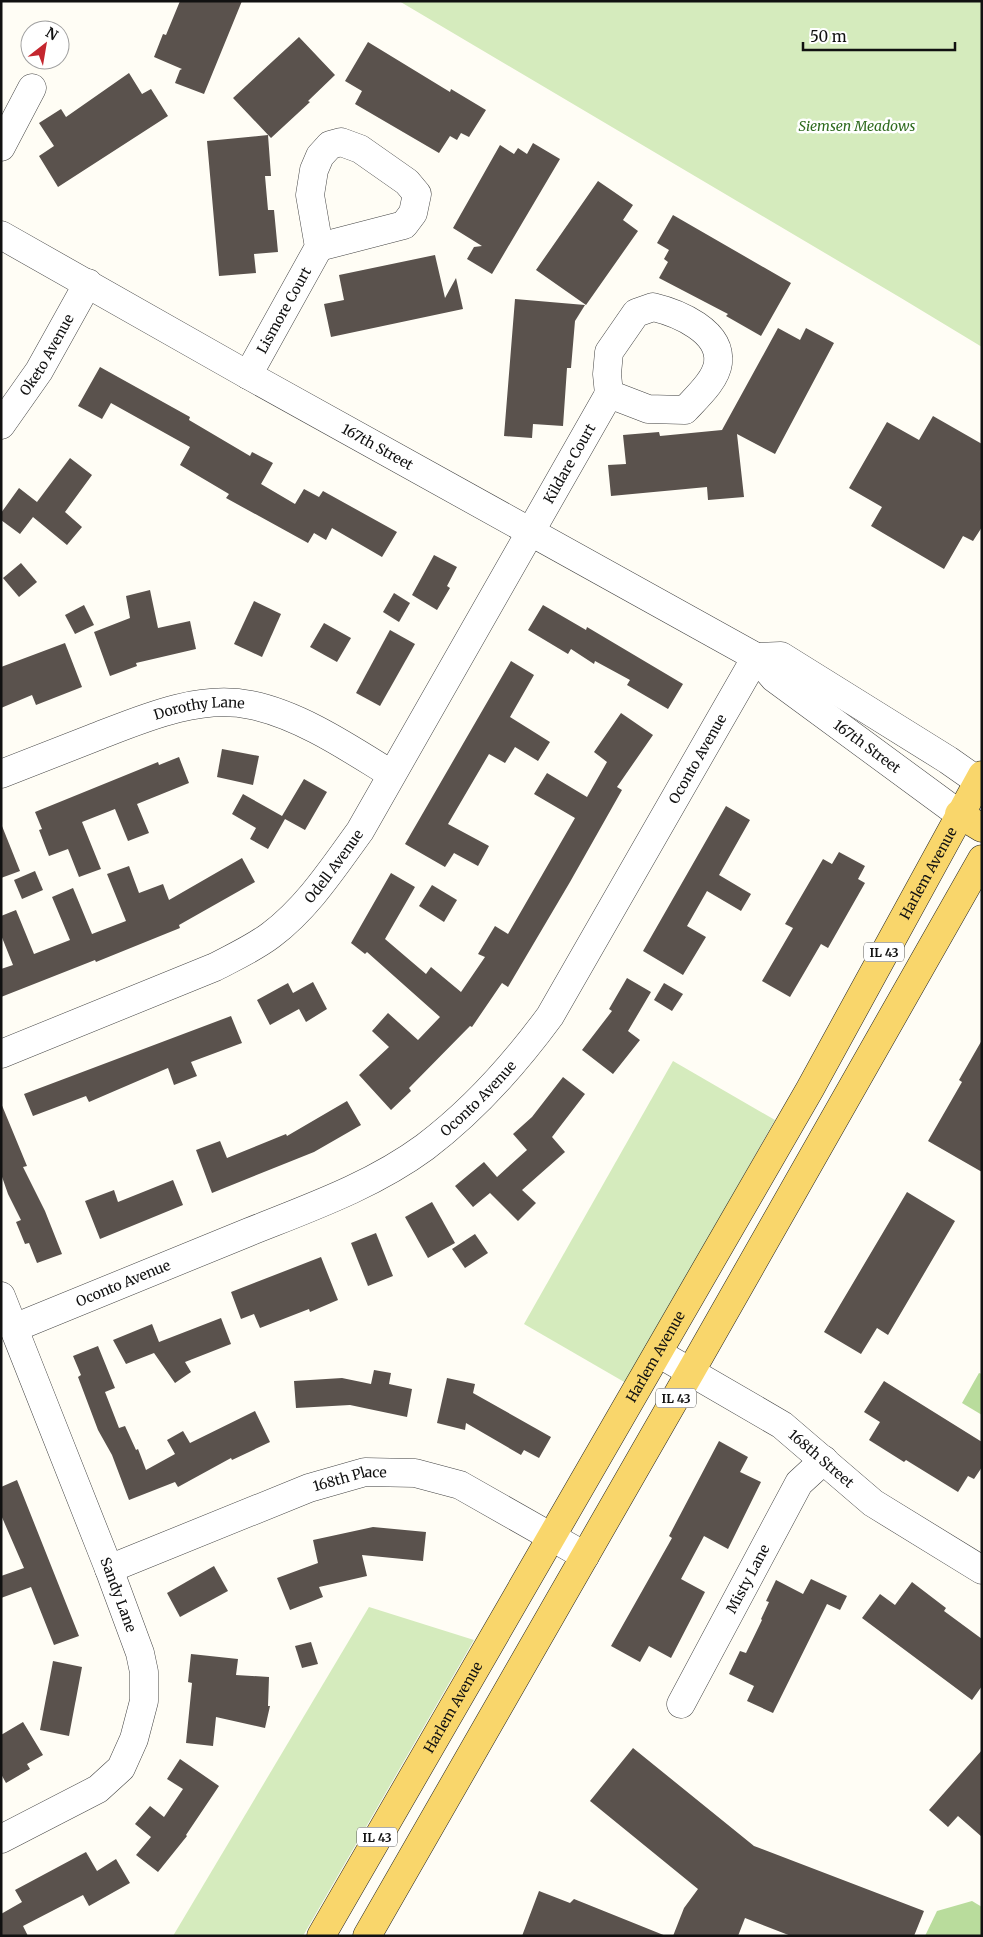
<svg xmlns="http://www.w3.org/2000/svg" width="983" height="1937" font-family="Merriweather,serif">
  <rect width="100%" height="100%" fill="#fffdf5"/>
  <g fill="#d5ebbd">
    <polygon points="399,1 982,1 982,347 901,298"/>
    <polygon points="673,1061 775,1120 626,1383 524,1324"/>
    <polygon points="369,1607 474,1640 303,1936 173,1936"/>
  </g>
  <g fill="#b9dc9c">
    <polygon points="979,1373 982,1374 982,1415 962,1403"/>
    <polygon points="972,1901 982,1907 982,1936 925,1936 937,1911"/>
  </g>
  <g fill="#5a524d">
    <polygon points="180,1 242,1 204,94 175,83 180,70 182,69 154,57 163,34 166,35"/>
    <polygon points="299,37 335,75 308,101 310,102 271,138 233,98"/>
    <polygon points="368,42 450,92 451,89 486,110 469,137 461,133 457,140 450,136 439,153 355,104 362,91 345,81"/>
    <polygon points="129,73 142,94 151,89 168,116 58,187 39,156 54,146 39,123 61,109 66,117"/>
    <polygon points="268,135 271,176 265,176 268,210 274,210 278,252 254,254 256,273 219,276 207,141"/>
    <polygon points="533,143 560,159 492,274 467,259 474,247 482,246 453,228 500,145 514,154 518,148 527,154"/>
    <polygon points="598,181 633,205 623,220 638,231 586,305 536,270"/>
    <polygon points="673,215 791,283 761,336 726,316 728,314 659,278 668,262 664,259 669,250 657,243"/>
    <polygon points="435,255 445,298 456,278 463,309 331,337 324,304 344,300 339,275"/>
    <polygon points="515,299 585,305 575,321 571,368 567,368 563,426 533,424 532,438 504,436"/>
    <polygon points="778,328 800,340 806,328 834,343 775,454 737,434 744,497 708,500 707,487 611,496 608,465 626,464 623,435 659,432 660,436 722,430"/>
    <polygon points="100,367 190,417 189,420 250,456 252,452 273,463 261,484 295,504 304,489 319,497 323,491 397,532 382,557 332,528 326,540 314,533 308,543 226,498 229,494 180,465 190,447 111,403 102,419 78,406"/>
    <polygon points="933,416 982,444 982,527 973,541 963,536 944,569 871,526 882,507 849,488 887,422 919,440"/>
    <polygon points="70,458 92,475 65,512 82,527 67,545 33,517 20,534 1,520 1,513 19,488 37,502"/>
    <polygon points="434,555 457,567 447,586 450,588 437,610 412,595"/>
    <polygon points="21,563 37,582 19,597 3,578"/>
    <polygon points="150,590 158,628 190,621 196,649 136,663 137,666 110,676 94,632 130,618 126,596"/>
    <polygon points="394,593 410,603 399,622 383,612"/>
    <polygon points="254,601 281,614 262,657 234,644"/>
    <polygon points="84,605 94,625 75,634 65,615"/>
    <polygon points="543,605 586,630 587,627 683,684 668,709 627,685 630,680 595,661 594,664 571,649 568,654 528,630"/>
    <polygon points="324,623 351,638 337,662 310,647"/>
    <polygon points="390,630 415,644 380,706 356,693"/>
    <polygon points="65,643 82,687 36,705 32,695 1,708 1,667"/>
    <polygon points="511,661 534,675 510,717 550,742 538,761 515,747 505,763 489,754 448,824 489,846 478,866 454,853 445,867 405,844"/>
    <polygon points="621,713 653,735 617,787 622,790 570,882 508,987 502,983 472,1027 470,1026 409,1088 411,1091 391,1110 359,1075 389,1047 372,1031 388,1013 418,1040 440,1017 367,952 365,954 351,943 391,873 415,887 385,939 426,974 431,967 461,992 485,957 478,954 495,926 508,934 575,818 534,794 547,773 587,797 607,762 594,752"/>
    <polygon points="222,749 259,756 253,785 217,777"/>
    <polygon points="179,757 189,783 137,804 149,833 128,841 115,809 82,822 101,869 79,877 68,849 49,856 39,830 42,829 35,812 158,762 159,765"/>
    <polygon points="304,779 327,792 305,830 285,819 268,849 250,839 256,828 232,814 243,794 282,816"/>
    <polygon points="726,806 750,820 719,875 751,894 741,911 707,891 687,926 706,937 683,975 643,951"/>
    <polygon points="2,826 20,871 1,878 1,827"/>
    <polygon points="839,852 865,866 858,879 865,883 828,948 821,944 790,997 762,981 793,928 785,924 823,859 832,864"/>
    <polygon points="242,858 255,882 179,925 180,928 96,962 95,960 1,997 1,969 13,965 1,935 1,916 16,910 34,954 70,940 52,897 73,888 92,934 126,921 107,874 129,866 139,893 163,884 169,900"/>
    <polygon points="35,871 43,890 22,899 14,880"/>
    <polygon points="432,885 457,900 444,922 419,906"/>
    <polygon points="627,978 651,992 628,1031 640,1040 613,1074 582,1050 612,1011 609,1009"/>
    <polygon points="313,982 327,1009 306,1022 299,1009 270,1025 257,1000 288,983 293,993"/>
    <polygon points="664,983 683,994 672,1011 654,1000"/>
    <polygon points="231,1016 242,1043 191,1062 197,1076 174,1085 168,1068 89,1102 86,1096 33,1116 24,1094"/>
    <polygon points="982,1040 982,1172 928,1141 962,1082 959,1080"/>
    <polygon points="563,1077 585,1094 552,1137 565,1152 522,1190 536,1203 518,1221 490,1193 473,1207 455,1186 484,1162 497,1177 527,1150 513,1134 532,1117"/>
    <polygon points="347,1101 361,1125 314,1152 212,1193 196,1150 220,1141 227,1158 286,1134 287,1136"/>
    <polygon points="1,1103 27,1166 23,1167 45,1211 62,1254 37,1263 29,1243 25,1244 16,1222 21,1220 8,1194 1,1174"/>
    <polygon points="173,1180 183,1205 100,1239 85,1201 114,1190 118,1202"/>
    <polygon points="907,1192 955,1221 888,1335 877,1328 861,1354 824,1332"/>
    <polygon points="432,1202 455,1243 428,1258 405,1217"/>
    <polygon points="376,1233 393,1276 368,1286 351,1243"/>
    <polygon points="475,1234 488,1253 465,1268 452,1249"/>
    <polygon points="321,1257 338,1300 310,1312 309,1309 260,1328 254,1314 241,1319 231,1292"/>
    <polygon points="221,1318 231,1344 185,1362 191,1372 175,1383 154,1353 126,1364 113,1340 152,1324 159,1342"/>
    <polygon points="98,1346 115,1388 105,1392 119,1428 125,1426 136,1450 138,1449 146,1470 175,1454 167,1440 183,1431 190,1443 255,1411 270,1442 232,1460 231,1458 178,1487 175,1482 129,1500 112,1455 98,1430 78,1377 81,1375 73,1356"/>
    <polygon points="374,1370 391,1373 389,1384 412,1389 407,1417 350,1405 296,1408 294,1381 342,1378 371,1384"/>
    <polygon points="447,1378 475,1384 473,1393 551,1437 539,1458 524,1450 521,1455 466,1423 465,1430 437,1423"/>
    <polygon points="884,1381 982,1442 982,1467 974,1479 968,1476 958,1492 906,1460 904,1462 869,1440 880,1422 864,1412"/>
    <polygon points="719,1441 748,1457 740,1472 761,1482 728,1549 704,1536 681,1579 705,1592 671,1658 649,1646 640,1662 611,1646 672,1538 669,1536"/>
    <polygon points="17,1480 79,1636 54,1645 31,1587 1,1598 1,1576 24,1568 1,1515 1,1487"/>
    <polygon points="373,1527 426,1532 423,1561 362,1555 367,1576 319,1587 323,1597 290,1610 277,1578 318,1563 313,1540"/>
    <polygon points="214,1566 228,1591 180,1617 167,1593"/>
    <polygon points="811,1579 847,1596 840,1610 827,1604 773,1713 747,1701 754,1686 729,1674 740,1651 746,1653 762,1620 761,1619 769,1602 766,1601 776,1580 803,1594"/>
    <polygon points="912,1582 946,1608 944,1611 982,1639 982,1686 972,1700 862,1618 880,1594 895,1605"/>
    <polygon points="311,1642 318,1664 302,1668 295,1646"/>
    <polygon points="191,1654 238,1659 236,1675 269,1677 268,1706 270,1706 265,1728 216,1717 213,1746 186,1743 192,1683 188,1682"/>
    <polygon points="53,1661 82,1667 69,1736 40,1730"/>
    <polygon points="23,1722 43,1755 27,1764 30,1769 6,1783 1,1774 1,1735"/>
    <polygon points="633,1748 754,1846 924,1911 914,1936 791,1936 745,1918 738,1936 673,1936 684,1908 698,1889 590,1801"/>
    <polygon points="982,1750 982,1837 958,1816 948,1827 929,1810"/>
    <polygon points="180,1759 219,1786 186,1835 187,1836 158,1872 136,1855 151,1837 135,1824 150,1806 164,1817 183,1789 167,1779"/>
    <polygon points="86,1852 97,1871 116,1859 130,1883 89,1906 83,1895 23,1926 28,1936 1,1936 1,1914 22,1902 15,1890"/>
    <polygon points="539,1891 570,1903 574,1899 666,1936 522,1936"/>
  </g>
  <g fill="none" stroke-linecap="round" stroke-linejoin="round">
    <defs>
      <g id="minor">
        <polyline points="1,147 32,88"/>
        <path id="s1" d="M 1,235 L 248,375 L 756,657 L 774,678 L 959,814"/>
        <path d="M 653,307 C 678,313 722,331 718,363 C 716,380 697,397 685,410 L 648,409 L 609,394 L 607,374 L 609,352 L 636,313 Z"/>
        <path id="s2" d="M 248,375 L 319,247 L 310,195 L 314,170 L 320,156 L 330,145 L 341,142 L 360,149 L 407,182 L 417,194 L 413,213 L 404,225 L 319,247"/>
        <path id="s3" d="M 1,425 L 39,371 L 88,283"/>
        <polyline points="756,657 781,656 948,760 978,781"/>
        <path id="s4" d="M 1,774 C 32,762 63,750 93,738 C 142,719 198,694 251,705 C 300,715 349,748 391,774"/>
        <path id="s5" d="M 1,1054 L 215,967 C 234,957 254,948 271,935 C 308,907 333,868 360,831 L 609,394"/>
        <path id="s6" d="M 1,1296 L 109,1569 L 140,1653 L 144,1672 L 144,1701 L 134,1739 L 121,1768 L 98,1789 L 1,1839"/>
        <path id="s7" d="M 14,1328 C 92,1296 170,1264 249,1232 C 309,1208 372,1186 425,1147 C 474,1110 514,1065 550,1016 L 756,657"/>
        <path id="s8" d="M 658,1353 L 782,1425 L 873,1503 L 982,1570"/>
        <path id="s9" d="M 109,1569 L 309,1488 L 365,1472 L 415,1473 L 460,1485 L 585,1556"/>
        <path id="s10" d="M 681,1704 L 799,1483 L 824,1460"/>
      </g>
      <g id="major">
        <polyline points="959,814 982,828"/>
        <path id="s11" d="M 321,1936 L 810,1089 L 982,775"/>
        <polyline points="367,1936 691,1371 982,859"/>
      </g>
    </defs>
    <use href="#minor" stroke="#444" stroke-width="29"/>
    <use href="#major" stroke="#222" stroke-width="29"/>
    <use href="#minor" stroke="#fff" stroke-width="28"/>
    <use href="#major" stroke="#f9d66b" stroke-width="28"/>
  </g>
  <g text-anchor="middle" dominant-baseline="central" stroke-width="5" stroke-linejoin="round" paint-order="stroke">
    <g fill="#fff" stroke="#585858" stroke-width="1">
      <rect x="864" y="942.5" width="40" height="19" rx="4"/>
      <rect x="656" y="1388.5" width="40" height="19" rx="4"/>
      <rect x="357" y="1827.5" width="40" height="19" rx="4"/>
    </g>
    <g font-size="12" font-weight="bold" fill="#111">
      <text x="884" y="952">IL 43</text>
      <text x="676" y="1398">IL 43</text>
      <text x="377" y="1837">IL 43</text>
    </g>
    <g font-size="14" font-style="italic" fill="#2f6b1f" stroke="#fff">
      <text x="857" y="126">Siemsen Meadows</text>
    </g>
    <g font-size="14" fill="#111" stroke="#fff">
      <text stroke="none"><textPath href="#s2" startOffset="74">Lismore Court</textPath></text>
      <text stroke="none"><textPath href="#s3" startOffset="84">Oketo Avenue</textPath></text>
      <text stroke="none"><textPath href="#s1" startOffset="432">167th Street</textPath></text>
      <text stroke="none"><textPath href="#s5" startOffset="856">Kildare Court</textPath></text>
      <text stroke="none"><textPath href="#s4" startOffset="210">Dorothy Lane</textPath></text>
      <text stroke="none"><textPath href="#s1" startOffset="1008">167th Street</textPath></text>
      <text stroke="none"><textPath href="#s7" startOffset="928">Oconto Avenue</textPath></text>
      <text stroke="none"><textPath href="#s5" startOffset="389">Odell Avenue</textPath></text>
      <text stroke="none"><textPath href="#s11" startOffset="1224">Harlem Avenue</textPath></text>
      <text stroke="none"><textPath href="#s7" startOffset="522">Oconto Avenue</textPath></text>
      <text stroke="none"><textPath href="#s7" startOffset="118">Oconto Avenue</textPath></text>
      <text stroke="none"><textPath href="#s11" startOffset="669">Harlem Avenue</textPath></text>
      <text stroke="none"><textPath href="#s8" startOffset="195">168th Street</textPath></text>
      <text stroke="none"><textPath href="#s9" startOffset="258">168th Place</textPath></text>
      <text stroke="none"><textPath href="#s10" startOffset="142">Misty Lane</textPath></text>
      <text stroke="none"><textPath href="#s6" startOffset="321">Sandy Lane</textPath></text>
      <text stroke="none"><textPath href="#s11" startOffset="264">Harlem Avenue</textPath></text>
    </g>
  </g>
  <rect width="983" height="1937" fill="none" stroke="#111111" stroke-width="5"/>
  <g transform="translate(45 45) rotate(31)"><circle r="24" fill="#ffffff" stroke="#a0a0a0"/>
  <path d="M0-4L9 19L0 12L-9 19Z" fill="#c4262e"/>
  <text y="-8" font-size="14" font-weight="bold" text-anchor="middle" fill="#111111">N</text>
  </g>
  <path d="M803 42v8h152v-8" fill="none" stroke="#111111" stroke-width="2.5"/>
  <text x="810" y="42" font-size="15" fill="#111111" stroke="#ffffff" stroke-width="4" paint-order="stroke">50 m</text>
</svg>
